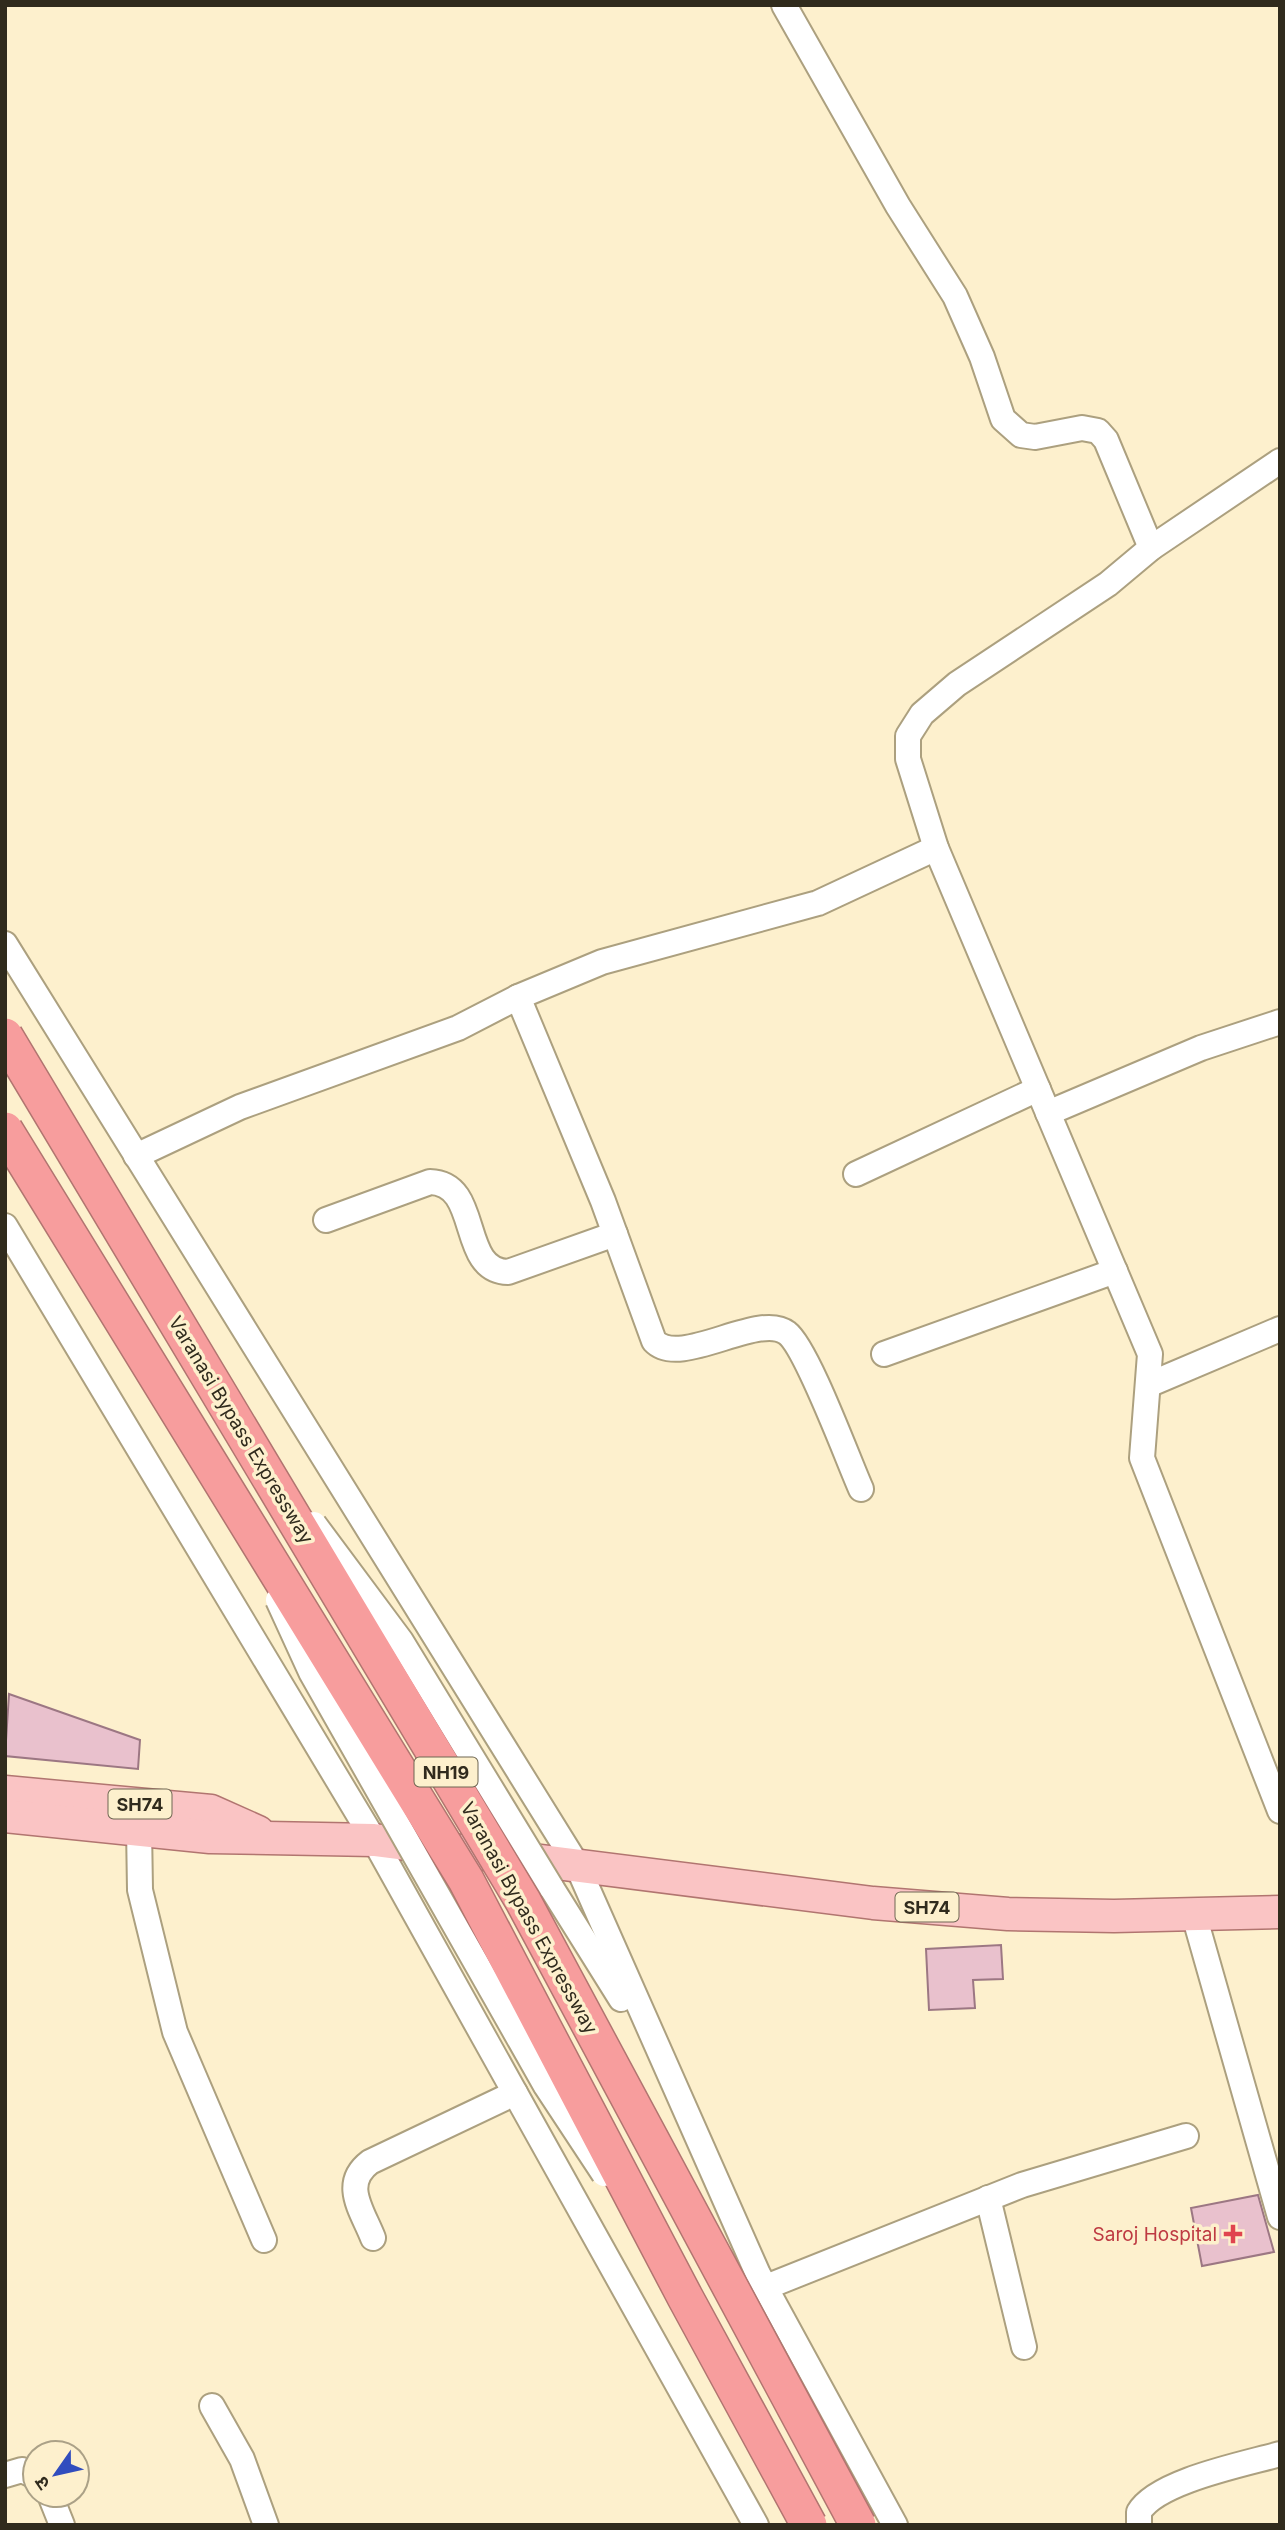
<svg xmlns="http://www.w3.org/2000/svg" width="1285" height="2530" font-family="Inter,'Noto Sans Devanagari',sans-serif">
  <rect width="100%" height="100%" fill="#fdf0cd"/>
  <g fill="#e9c1cd" stroke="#9c7783" stroke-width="2">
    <polygon points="9,1694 140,1740 138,1769 5,1756"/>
    <polygon points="1001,1945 1003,1979 973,1980 975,2008 929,2010 926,1949"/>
    <polygon points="1258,2195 1274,2252 1202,2266 1191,2208"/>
  </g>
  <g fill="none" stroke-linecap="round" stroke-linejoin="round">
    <defs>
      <g id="minor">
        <polyline points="784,5 898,206 955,296 982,357 1003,419 1021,435 1035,437 1082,428 1098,431 1106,440 1151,548"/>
        <polyline points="1280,461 1151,548 1108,584 957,684 922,714 908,736 908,759 936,848 1150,1354 1142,1458 1280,1811"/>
        <polyline points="5,944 577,1865 758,2274 895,2525"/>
        <path d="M 518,997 L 603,1201 L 654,1341 C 680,1369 759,1311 787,1333 C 807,1348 848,1460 861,1489"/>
        <polyline points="1048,1113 1201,1048 1280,1022"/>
        <polyline points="136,1156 240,1107 458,1028 518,997 602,962 818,903 936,848"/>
        <polyline points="856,1174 1038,1089"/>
        <path d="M 326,1220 L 430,1182 C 482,1183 458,1271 508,1272 L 615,1234"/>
        <polyline points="5,1226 374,1840 756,2525"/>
        <polyline points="884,1354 1115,1271"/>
        <polyline points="1148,1385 1280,1329"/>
        <polyline points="139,1828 140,1890 175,2032 264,2240"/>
        <polyline points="551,1887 621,1999"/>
        <polyline points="1194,1915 1280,2217"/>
        <polyline points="988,2198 1024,2347"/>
        <path d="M 373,2238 C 362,2210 341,2184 370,2162 L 515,2093"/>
        <polyline points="766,2287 1022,2185 1186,2136"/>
        <polyline points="212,2406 242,2459 266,2525"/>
        <polyline points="5,2475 22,2470 35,2476"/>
        <polyline points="50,2495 62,2525"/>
        <path d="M 1139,2525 L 1139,2512 C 1157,2481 1245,2464 1280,2454"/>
      </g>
      <g id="major">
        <polyline points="5,1792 211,1811 258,1832"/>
        <polyline points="5,1816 210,1837 374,1840 873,1903 1008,1914 1114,1916 1280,1912"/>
      </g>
    </defs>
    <use href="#minor" stroke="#aca07f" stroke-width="28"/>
    <use href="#major" stroke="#b17570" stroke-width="35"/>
    <use href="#minor" stroke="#fff" stroke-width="24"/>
    <use href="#major" stroke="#fac4c4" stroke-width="32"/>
    <defs>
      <g id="minor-bridge">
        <polyline points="314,1524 401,1641 551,1887"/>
        <polyline points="278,1600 311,1672 546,2086 604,2174"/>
      </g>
      <g id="highway-bridge">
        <polyline points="5,1036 523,1901 858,2525"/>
        <polyline points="5,1130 466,1880 685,2297 809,2525"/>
      </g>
    </defs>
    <use href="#minor-bridge" stroke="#aca07f" stroke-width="28" stroke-linecap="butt"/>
    <use href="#highway-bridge" stroke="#b17570" stroke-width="38" stroke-linecap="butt"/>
    <use href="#minor-bridge" stroke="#fff" stroke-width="24"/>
    <use href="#highway-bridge" stroke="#f79d9d" stroke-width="35"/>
  </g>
  <path fill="#e0444e" stroke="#fdf0cd" stroke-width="2.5" d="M1229.5 2223.5h7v7h7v7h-7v7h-7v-7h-7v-7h7z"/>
  <g text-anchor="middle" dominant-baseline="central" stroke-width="7" stroke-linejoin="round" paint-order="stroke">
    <g fill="#fdf0cd" stroke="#6e6652" stroke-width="2">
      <rect x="414.5" y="1757.5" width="63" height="29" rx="5"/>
      <rect x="108.5" y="1789.5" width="63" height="29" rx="5"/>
      <rect x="895.5" y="1892.5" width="63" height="29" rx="5"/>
    </g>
    <g font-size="18" font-weight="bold" fill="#302b1d">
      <text x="446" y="1772">NH19</text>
      <text x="140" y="1804">SH74</text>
      <text x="927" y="1907">SH74</text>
    </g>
    <g font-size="19" fill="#302b1d" stroke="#fdf0cd">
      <text transform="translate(241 1430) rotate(59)">Varanasi Bypass Expressway</text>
      <text transform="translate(529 1918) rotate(61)">Varanasi Bypass Expressway</text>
    </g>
    <g font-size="19" fill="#be3a42" stroke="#fdf0cd" text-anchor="end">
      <text x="1217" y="2234">Saroj Hospital</text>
    </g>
  </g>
  <rect width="1285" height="2530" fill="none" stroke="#302b1d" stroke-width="14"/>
  <g transform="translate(56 2474) rotate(236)"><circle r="33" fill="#fdf0cd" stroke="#aba187" stroke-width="2"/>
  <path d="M0-5L12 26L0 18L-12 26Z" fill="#314dbe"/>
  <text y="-10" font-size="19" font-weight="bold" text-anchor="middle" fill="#302b1d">उ</text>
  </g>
</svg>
